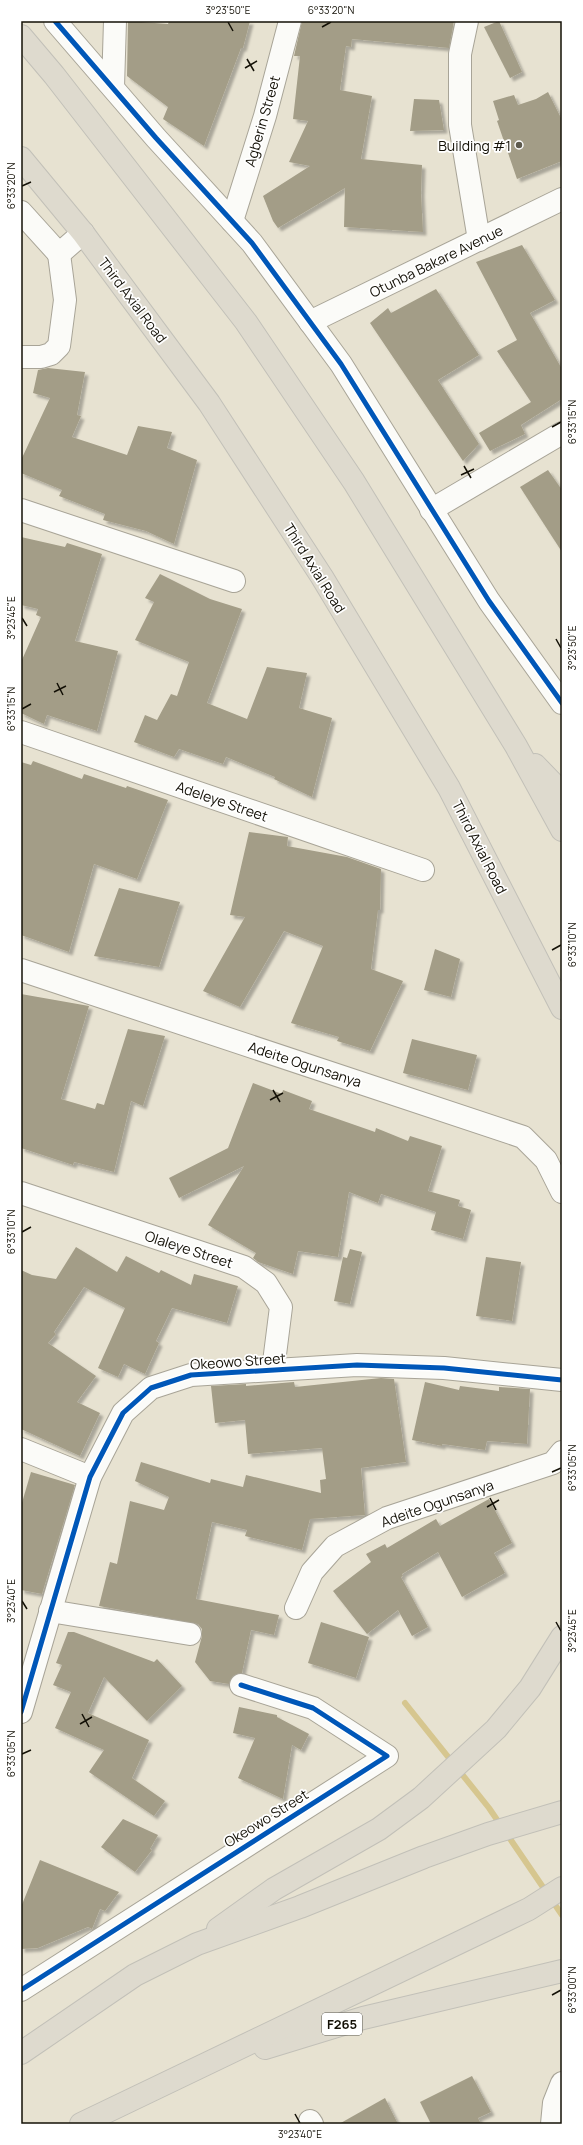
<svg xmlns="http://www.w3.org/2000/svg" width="583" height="2145" font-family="Manrope,sans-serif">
  <defs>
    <filter id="shadow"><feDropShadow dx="3.5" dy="3.5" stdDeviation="1" flood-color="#0004"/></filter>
  </defs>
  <rect width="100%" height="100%" fill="#e7e2d1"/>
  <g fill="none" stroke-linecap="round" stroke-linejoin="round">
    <polyline stroke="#d6c68f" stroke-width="6" points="405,1703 489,1808 562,1915"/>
  </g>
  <g fill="#a39d87" filter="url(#shadow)">
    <polygon points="128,21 168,24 169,21 250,21 243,48 241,48 204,146 163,119 168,107 127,76"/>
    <polygon points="302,21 454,21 449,48 352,39 351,47 346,46 340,90 372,96 361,159 422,165 421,193 423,232 344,227 345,188 278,228 273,221 263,196 310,166 289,162 308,121 293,119 300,56 294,56"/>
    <polygon points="499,21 522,72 510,78 484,27"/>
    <polygon points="548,92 562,120 562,161 517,179 497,121 499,120 493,101 514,95 518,105 536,99"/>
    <polygon points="414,99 439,100 444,130 410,131"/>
    <polygon points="522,245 555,300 530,313 562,369 562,399 521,425 525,434 490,451 479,433 531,402 497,351 517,340 476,262"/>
    <polygon points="436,289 479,355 438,380 479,444 463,461 370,323 388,308 391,313"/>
    <polygon points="48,368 85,372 77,415 81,416 72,437 127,455 138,426 172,432 167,448 197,460 174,544 146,531 103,520 105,514 59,496 62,490 21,473 21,460 50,398 33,393 38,370"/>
    <polygon points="548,470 562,490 562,552 520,487"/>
    <polygon points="21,537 65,547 67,543 102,554 75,641 118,651 97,731 47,715 44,724 21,713 21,662 41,617 36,615 38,609 21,605"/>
    <polygon points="160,574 210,599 242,609 207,703 247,719 267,667 307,673 299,708 332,718 312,797 274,779 275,777 226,757 223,764 179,749 174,757 134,742 145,715 157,720 171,694 177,696 189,662 135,640 154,602 145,598"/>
    <polygon points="33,761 82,779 84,774 126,788 127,786 168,800 137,879 94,864 69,952 21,935 21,762 31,765"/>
    <polygon points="249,832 288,837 287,846 347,857 381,869 380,910 378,910 371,969 403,981 370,1051 337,1041 339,1037 291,1023 323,946 284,931 240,1007 203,991 245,917 230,915"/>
    <polygon points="119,888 180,902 159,967 94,956"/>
    <polygon points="435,949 460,959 451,997 424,990"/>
    <polygon points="21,994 89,1006 61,1099 95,1109 97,1103 104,1105 128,1029 165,1036 143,1106 131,1101 114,1172 74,1162 73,1165 21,1148"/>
    <polygon points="412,1039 477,1055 468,1090 403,1073"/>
    <polygon points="253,1083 282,1094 283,1090 312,1101 309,1109 375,1132 376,1128 408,1141 410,1136 442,1146 428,1191 460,1200 458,1206 471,1210 463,1239 431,1230 436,1212 381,1194 378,1203 349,1192 338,1257 298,1251 293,1274 258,1262 253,1258 256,1253 208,1225 244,1166 179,1198 169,1178 228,1148"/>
    <polygon points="76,1247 117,1272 126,1256 159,1273 161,1270 191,1285 194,1274 238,1286 227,1323 172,1308 156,1341 159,1343 145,1374 124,1364 118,1377 98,1368 125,1308 84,1287 54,1332 56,1334 48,1343 96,1376 77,1402 100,1413 80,1456 21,1429 21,1270 32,1275 56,1279"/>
    <polygon points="350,1249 362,1252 350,1304 334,1301 343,1257 347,1258"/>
    <polygon points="486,1257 521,1262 512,1321 476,1316"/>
    <polygon points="381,1378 394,1379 406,1462 361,1468 365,1515 310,1519 302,1550 245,1536 247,1530 212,1522 196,1599 279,1615 274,1635 251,1630 242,1673 233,1676 229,1684 210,1681 195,1662 202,1636 202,1629 198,1624 99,1606 110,1562 117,1564 130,1501 164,1510 169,1497 135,1481 141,1462 210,1483 211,1479 243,1487 246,1475 321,1493 320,1480 326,1479 322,1448 248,1454 245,1420 215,1423 211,1386 246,1384 246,1386 294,1382 295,1387"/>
    <polygon points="425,1382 459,1390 460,1386 499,1391 499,1387 530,1389 527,1444 487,1441 485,1450 442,1444 442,1446 412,1440"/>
    <polygon points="31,1472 75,1485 42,1594 21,1590 21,1506"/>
    <polygon points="489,1499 512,1543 494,1553 505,1573 462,1597 438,1552 402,1574 403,1576 401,1577 428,1627 412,1636 398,1610 367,1634 333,1591 371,1562 366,1554 385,1544 387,1548 436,1519 440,1526"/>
    <polygon points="321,1622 369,1637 356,1678 308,1663"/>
    <polygon points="68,1632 74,1632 154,1662 157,1659 182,1686 147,1721 104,1677 88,1713 149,1740 132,1778 165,1801 154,1816 89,1772 104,1750 55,1728 71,1692 53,1685 62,1665 56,1663"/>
    <polygon points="239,1707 277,1715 277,1717 309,1734 301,1750 292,1745 283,1799 238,1778 255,1738 233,1733"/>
    <polygon points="123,1819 158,1835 150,1849 152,1850 135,1872 101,1847"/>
    <polygon points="40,1860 119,1892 105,1911 100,1909 92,1929 88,1927 38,1948 21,1949 21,1907"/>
    <polygon points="472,2076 491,2112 478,2118 481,2124 431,2124 420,2102"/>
    <polygon points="385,2098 398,2124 339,2124"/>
  </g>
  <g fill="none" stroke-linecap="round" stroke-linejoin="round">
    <defs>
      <g id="minor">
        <polyline points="55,21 156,138 252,243 341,364 489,601 562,703"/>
        <polyline points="467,21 460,54 460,125 479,240"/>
        <polyline points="113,87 115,21"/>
        <polyline points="21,212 59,254"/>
        <polyline points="232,221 265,116 290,21"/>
        <polyline points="59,254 83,233"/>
        <polyline points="310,322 562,199"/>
        <polyline points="21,357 41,357 51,354 59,346 65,300 59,254"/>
        <polyline points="21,510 234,581"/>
        <polyline points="431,510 562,433"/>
        <polyline points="21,732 423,870"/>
        <polyline points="21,970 523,1137 546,1160 562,1192"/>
        <polyline points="21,1193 244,1267 266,1283 281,1307 273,1370"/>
        <polyline points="21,1449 90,1477"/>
        <polyline points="296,1608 312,1572 335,1546 387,1518 553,1463 562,1452"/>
        <polyline points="50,1611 190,1634"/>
        <polyline points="21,1712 90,1477 123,1413 151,1388 191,1375 357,1365 444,1368 562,1380"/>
        <polyline points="21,1990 387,1756 313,1708 241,1685"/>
        <polyline points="310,2121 312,2124"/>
        <polyline points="552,2124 554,2103 562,2083"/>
      </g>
      <g id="highway">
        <polyline points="21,36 54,75 246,322 354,482 516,746 562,830"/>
        <polyline points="21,158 83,233 209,403 322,577 449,788 562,1008"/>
        <polyline points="535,765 562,793"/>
        <polyline points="218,1929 274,1889 379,1829 421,1798 496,1729 530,1688 562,1637"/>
        <polyline points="265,2048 363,2018 562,1971"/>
        <polyline points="21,2053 135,1975 197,1944 300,1907 424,1857 488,1834 562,1812"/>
        <polyline points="81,2124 529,1909 562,1888"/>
      </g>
    </defs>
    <use href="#minor" stroke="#a8a497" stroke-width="24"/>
    <use href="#highway" stroke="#c2c0b8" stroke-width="24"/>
    <use href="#minor" stroke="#fbfbf8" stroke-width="22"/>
    <use href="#highway" stroke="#dedace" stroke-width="22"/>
    <defs>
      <g id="cycleway">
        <polyline points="55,21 156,138 252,243 341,364 489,601 562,703"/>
        <polyline points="21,1712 90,1477 123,1413 151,1388 191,1375 357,1365 444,1368 562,1380"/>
        <polyline points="21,1990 387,1756 313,1708 241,1685"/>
      </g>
    </defs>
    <use href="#cycleway" stroke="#fff" stroke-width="8"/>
    <use href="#cycleway" stroke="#0057b8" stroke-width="5"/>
  </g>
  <path fill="none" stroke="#131006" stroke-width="1.5" d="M 228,22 L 233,31M 322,27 L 331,22M 247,59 L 254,71M 245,68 L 257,61M 22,186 L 31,182M 552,427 L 561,422M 464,466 L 471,478M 461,475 L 474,469M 22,618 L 27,626M 556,639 L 561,648M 57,683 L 63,695M 54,692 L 66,686M 22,709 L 31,704M 552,950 L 561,945M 273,1090 L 280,1102M 270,1100 L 283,1093M 22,1232 L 31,1227M 552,1472 L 561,1468M 490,1498 L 496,1510M 487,1507 L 499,1500M 22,1601 L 27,1609M 556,1622 L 561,1631M 82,1714 L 89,1727M 80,1724 L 92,1717M 22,1754 L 31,1750M 552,1995 L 561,1990M 295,2114 L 300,2123"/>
  <circle fill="#5d5a4d" stroke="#fff" stroke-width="1.5" cx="519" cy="145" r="4"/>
  <g text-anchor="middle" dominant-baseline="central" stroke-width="3.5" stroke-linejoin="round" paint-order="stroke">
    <rect fill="#fff" stroke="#5a5851" stroke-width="1" x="322" y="2013" width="40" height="22" rx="3"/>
    <g font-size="13" font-weight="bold" fill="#131006">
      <text x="342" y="2024">F265</text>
    </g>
    <g font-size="14" fill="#131006" stroke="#fff">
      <text transform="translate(262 121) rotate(-74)">Agberin Street</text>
      <text transform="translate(436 261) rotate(-26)">Otunba Bakare Avenue</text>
      <text transform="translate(133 300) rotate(53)">Third Axial Road</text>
      <text transform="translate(315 568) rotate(58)">Third Axial Road</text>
      <text transform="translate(222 801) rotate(19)">Adeleye Street</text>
      <text transform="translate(480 847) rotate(63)">Third Axial Road</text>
      <text transform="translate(305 1064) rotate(18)">Adeite Ogunsanya</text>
      <text transform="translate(189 1249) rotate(18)">Olaleye Street</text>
      <text transform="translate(238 1361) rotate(-4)">Okeowo Street</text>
      <text transform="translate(437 1503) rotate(-19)">Adeite Ogunsanya</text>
      <text transform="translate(266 1818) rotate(-32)">Okeowo Street</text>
    </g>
    <g font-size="14" fill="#131006" stroke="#fff" text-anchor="end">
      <text x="511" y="145">Building #1</text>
    </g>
  </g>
  <rect width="583" height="2145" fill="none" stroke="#ffffff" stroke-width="44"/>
  <rect x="22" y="22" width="539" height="2101" fill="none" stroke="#131006" stroke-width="1.5"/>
  <g font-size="10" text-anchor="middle" fill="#131006">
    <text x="228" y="14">3°23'50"E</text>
    <text x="331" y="14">6°33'20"N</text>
    <text transform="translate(11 186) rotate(-90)" y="4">6°33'20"N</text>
    <text transform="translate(572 422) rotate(-90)" y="4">6°33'15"N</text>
    <text transform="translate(11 618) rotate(-90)" y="4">3°23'45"E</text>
    <text transform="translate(572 648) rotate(-90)" y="4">3°23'50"E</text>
    <text transform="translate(11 709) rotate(-90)" y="4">6°33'15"N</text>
    <text transform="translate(572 945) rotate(-90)" y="4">6°33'10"N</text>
    <text transform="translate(11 1232) rotate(-90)" y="4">6°33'10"N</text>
    <text transform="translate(572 1468) rotate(-90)" y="4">6°33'05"N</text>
    <text transform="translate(11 1601) rotate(-90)" y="4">3°23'40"E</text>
    <text transform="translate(572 1631) rotate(-90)" y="4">3°23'45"E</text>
    <text transform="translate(11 1754) rotate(-90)" y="4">6°33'05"N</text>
    <text transform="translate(572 1990) rotate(-90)" y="4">6°33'00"N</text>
    <text x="300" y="2138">3°23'40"E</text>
  </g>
</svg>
